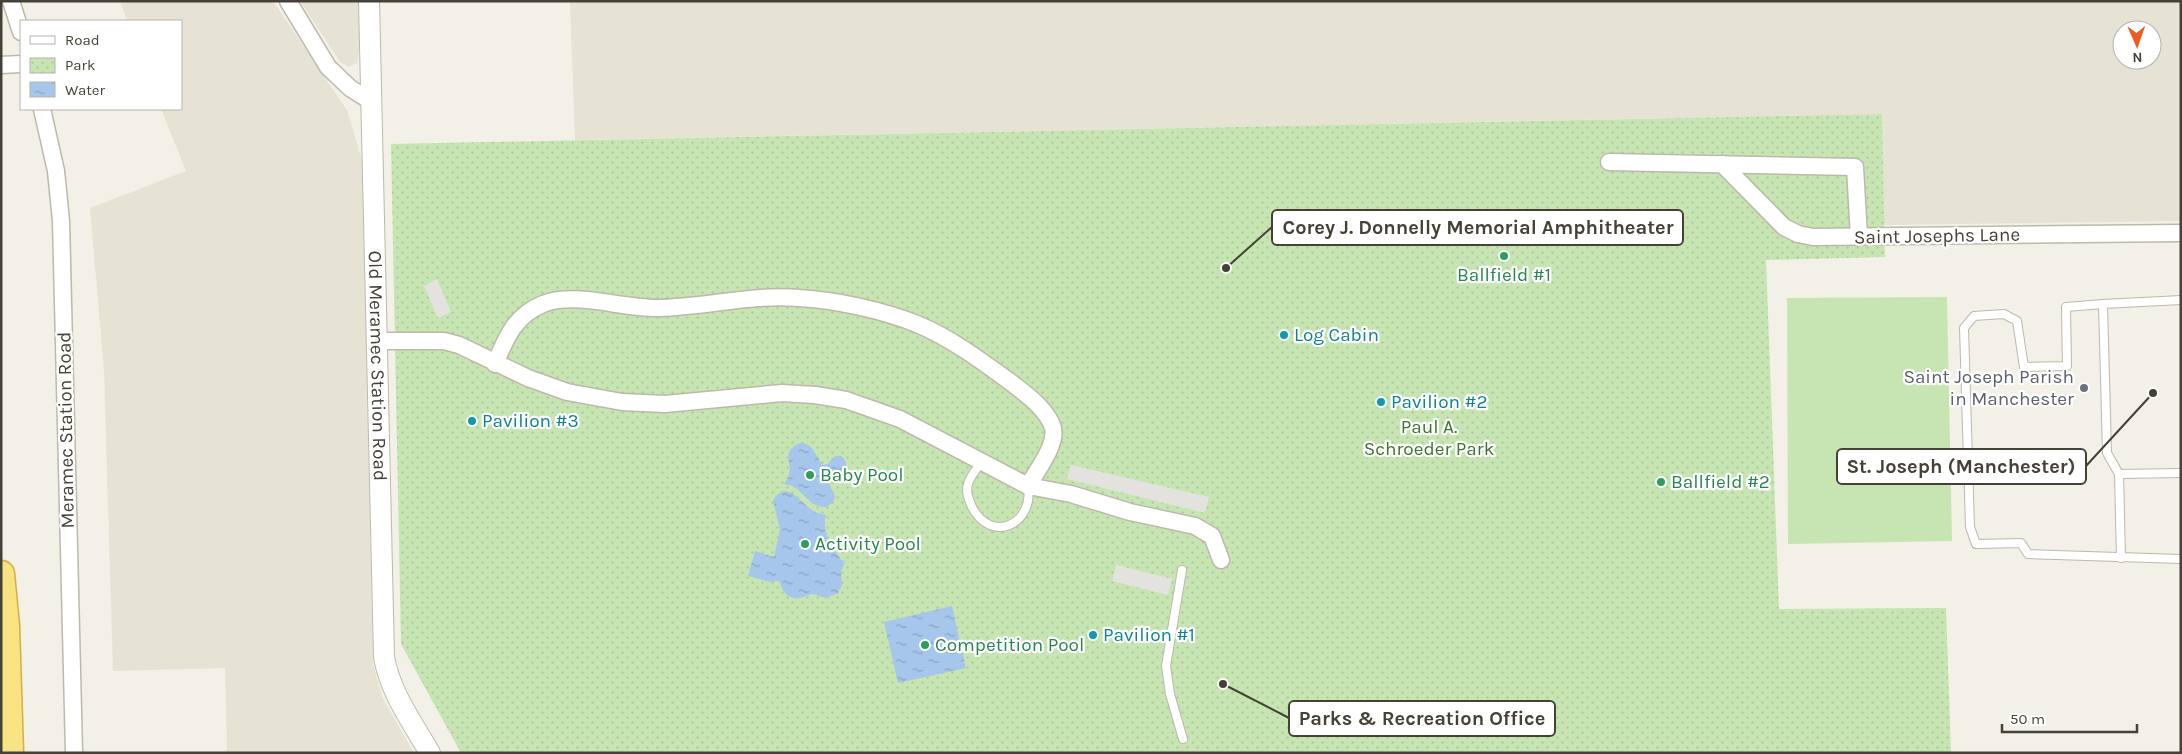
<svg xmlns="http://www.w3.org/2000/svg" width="2182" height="754" font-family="Karla,sans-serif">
  <defs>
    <pattern id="park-dots" width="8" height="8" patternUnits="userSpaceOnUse" patternTransform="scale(1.25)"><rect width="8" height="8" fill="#c7e5b2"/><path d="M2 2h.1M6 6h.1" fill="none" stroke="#acc69a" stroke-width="1.8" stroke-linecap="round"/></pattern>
    <pattern id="water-ripples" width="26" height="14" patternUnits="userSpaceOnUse" patternTransform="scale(1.25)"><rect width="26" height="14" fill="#a6c6ec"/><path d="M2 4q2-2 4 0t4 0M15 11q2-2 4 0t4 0" fill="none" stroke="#89a2c0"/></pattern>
  </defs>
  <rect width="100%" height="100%" fill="#f2f0e7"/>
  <g fill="#e6e3d5" fill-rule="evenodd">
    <polygon points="120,1 273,1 347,110 362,160 373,664 382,697 414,753 227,753 225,668 113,671 104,371 90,208 186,171 161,109 181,109 181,21 127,21"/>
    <polygon points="300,1 360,1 361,43 357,63 349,67 340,62"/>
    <path d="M 570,1 L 2181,1 L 2181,221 L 1884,225 L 1882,114 L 575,140 ZM 2122,30 L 2152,30 L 2152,60 L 2122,60 Z"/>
  </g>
  <polygon fill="#c7e5b2" points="1947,297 1952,541 1788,544 1787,298"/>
  <polygon fill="url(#park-dots)" points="1882,114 1885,257 1766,260 1779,609 1946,608 1951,753 461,753 401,644 391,144"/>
  <g fill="#e4e2df">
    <polygon points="437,279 451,312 438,318 424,286"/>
    <polygon points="1071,465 1209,497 1205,513 1067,479"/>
    <polygon points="1116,565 1172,579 1168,595 1112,581"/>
  </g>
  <g fill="url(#water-ripples)">
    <path d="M 800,443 C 815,444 814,455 823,465 L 828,464 C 832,459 833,455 841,456 L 845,460 L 847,468 L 844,473 L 833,474 L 829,477 L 828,481 L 835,497 L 833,502 L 826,507 C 806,508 803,485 784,484 C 786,480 789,479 789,474 C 792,460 781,451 800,443 Z"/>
    <path d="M 782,491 L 790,492 C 803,500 809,513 826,515 C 821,533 832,545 841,560 L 845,561 L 841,572 L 842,585 L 838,593 L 826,598 L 812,594 C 795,601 786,601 779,581 L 770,582 L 748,576 L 755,551 L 774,557 L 780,529 L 773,501 L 775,497 Z"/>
    <polygon points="952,606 966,668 898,683 884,622"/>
  </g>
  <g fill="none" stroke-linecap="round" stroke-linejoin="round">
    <defs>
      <g id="service">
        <polyline points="2181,300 2103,304 2107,453 2119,474 2181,473"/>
        <polyline points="2103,304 2066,307 2067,366 2024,367 2017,321 2004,314 1974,316 1964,328 1970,527 1976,544 2021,543 2028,554 2181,559"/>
        <path d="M 982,461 C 978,467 972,474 969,481 C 965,490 968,498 972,507 C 991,544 1034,525 1028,486"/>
        <polyline points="2119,474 2121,558"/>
        <polyline points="1182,570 1166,666 1170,694 1183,739"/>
      </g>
      <g id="minor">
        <polyline points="11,1 21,32"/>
        <polyline points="288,1 328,67 350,88 372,102"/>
        <polyline points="1,65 21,64"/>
        <polyline points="42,109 56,171 61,221 74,753"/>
        <polyline points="1609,162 1855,167 1859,237"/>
        <polyline points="1722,164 1784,227 1798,234 1813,237 2181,233"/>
        <polyline points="377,341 444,341 459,345 528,378 567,392 622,402 665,404 782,393 815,395 846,400 900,419 1028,486 1071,494 1130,512 1195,526 1212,536 1221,560"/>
        <path d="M 495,364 C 506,338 515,315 543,304 C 575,291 623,309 659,308 C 706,307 752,294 799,298 C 835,300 882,310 917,324 C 951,338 983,362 1013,384 C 1027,395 1048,410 1053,428 C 1057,445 1036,472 1028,486"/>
      </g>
      <g id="tertiary">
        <path id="s1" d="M 369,1 L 384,657 C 390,692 412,722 430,753"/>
      </g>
      <polyline id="trunk" points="1,574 6,626 10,753"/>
    </defs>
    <use href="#service" stroke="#bdb9aa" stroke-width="10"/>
    <use href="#minor" stroke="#bdb9aa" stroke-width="19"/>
    <use href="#tertiary" stroke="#bdb9aa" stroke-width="22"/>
    <use href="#trunk" stroke="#d4b13f" stroke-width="29"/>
    <use href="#service" stroke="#fff" stroke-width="8"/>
    <use href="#minor" stroke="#fff" stroke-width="16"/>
    <use href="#tertiary" stroke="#fff" stroke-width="20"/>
    <use href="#trunk" stroke="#f7e284" stroke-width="26"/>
  </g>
  <g fill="#2e9e5b" stroke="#fff" stroke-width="2">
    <circle cx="1504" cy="256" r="5"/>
    <circle cx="810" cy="475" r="5"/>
    <circle cx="1661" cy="482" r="5"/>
    <circle cx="805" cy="544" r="5"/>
    <circle cx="925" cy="645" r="5"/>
  </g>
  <g fill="#0f9aa8" stroke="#fff" stroke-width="2">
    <circle cx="1284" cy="335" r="5"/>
    <circle cx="1381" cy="402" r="5"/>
    <circle cx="472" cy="421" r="5"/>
    <circle cx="1093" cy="635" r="5"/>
  </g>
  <circle fill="#6b7280" stroke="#fff" stroke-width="2" cx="2084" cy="388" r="5"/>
  <g text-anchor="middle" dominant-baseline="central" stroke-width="4.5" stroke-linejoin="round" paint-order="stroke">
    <g font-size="19" fill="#454136" stroke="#fff">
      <text transform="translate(1937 236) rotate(-1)">Saint Josephs Lane</text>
      <text stroke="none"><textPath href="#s1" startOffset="365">Old Meramec Station Road</textPath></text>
      <text transform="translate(66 430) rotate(-91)">Meramec Station Road</text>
    </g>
    <g font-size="19" fill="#27864d" stroke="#fff" text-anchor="start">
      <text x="1504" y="275" text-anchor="middle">Ballfield #1</text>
      <text x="820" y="475">Baby Pool</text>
      <text x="1671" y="482">Ballfield #2</text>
      <text x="815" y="544">Activity Pool</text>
      <text x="935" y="645">Competition Pool</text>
    </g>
    <g font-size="19" fill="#0d838f" stroke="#fff" text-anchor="start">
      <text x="1294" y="335">Log Cabin</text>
      <text x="1391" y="402">Pavilion #2</text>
      <text x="482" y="421">Pavilion #3</text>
      <text x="1103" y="635">Pavilion #1</text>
    </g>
    <g font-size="19" fill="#5b616d" stroke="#fff" text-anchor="end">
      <text x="2074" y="377">Saint Joseph Parish<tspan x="2074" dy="22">in Manchester</tspan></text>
    </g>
    <g font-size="19" fill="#3e742d" stroke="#fff">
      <text x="1429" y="427">Paul A.<tspan x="1429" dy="22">Schroeder Park</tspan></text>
    </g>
  </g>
  <path fill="none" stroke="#454136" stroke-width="2" d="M1226 268L1272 227M2153 393L2086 466M1223 684L1289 718"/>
  <g fill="#454136" stroke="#fff" stroke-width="2">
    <circle cx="1226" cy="268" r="5"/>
    <circle cx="2153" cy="393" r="5"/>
    <circle cx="1223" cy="684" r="5"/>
  </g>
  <g fill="#fff" stroke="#454136" stroke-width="2">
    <rect x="1272" y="210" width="411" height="35" rx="5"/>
    <rect x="1837" y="449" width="249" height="35" rx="5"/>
    <rect x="1289" y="701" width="266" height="35" rx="5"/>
  </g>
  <g font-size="20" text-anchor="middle" font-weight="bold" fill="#454136">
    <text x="1478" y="234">Corey J. Donnelly Memorial Amphitheater</text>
    <text x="1961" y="473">St. Joseph (Manchester)</text>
    <text x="1422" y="725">Parks &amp; Recreation Office</text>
  </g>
  <rect width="2182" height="754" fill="none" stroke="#454136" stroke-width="5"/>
  <rect x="20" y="20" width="162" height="90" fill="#ffffff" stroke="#b5b3af"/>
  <rect x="30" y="36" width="25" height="8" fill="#ffffff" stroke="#b5b3af"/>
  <text x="65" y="45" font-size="15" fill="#454136">Road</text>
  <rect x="30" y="58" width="25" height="15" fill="url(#park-dots)" stroke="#b5b3af"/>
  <text x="65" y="70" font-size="15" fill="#454136">Park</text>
  <rect x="30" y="82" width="25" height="15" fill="url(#water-ripples)" stroke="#b5b3af"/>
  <text x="65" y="95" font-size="15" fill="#454136">Water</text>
  <g transform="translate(2137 45) rotate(178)"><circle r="24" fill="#ffffff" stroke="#b5b3af"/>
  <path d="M0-4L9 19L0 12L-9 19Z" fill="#ee5c23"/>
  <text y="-8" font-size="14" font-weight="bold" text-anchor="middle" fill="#454136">N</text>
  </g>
  <path d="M2002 724v8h135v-8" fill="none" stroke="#454136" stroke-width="2.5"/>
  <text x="2010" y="724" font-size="15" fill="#454136" stroke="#ffffff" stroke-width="4" paint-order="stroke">50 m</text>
</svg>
